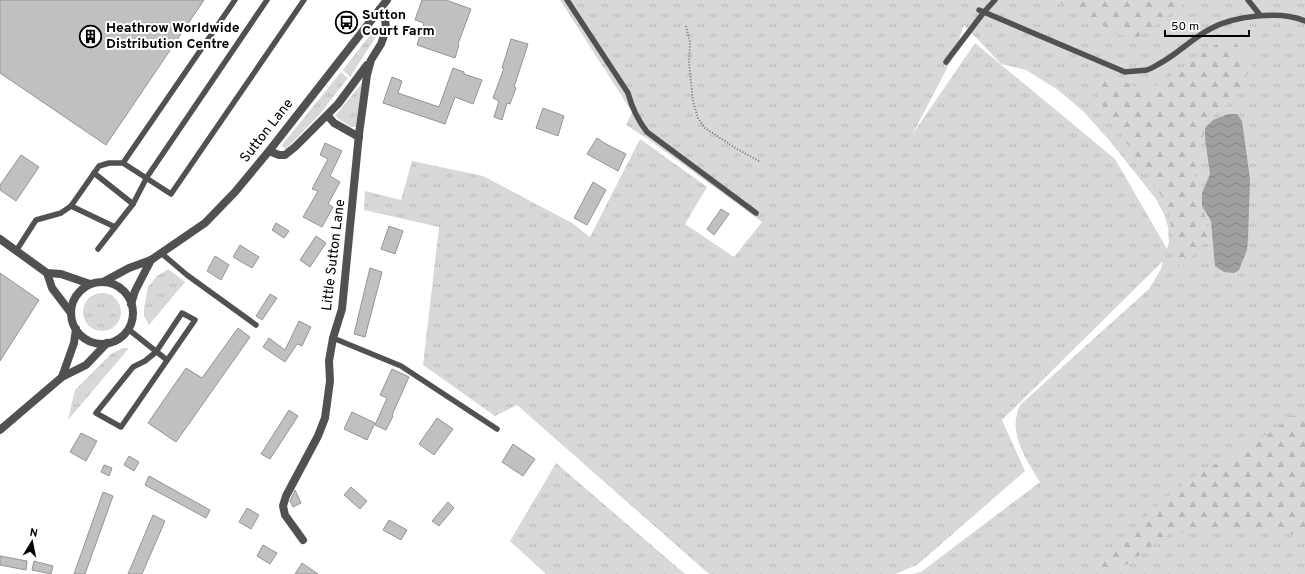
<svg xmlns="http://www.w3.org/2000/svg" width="1305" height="574" font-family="Overpass,sans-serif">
  <defs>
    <pattern id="grass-tufts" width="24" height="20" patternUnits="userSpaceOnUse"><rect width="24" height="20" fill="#d8d8d8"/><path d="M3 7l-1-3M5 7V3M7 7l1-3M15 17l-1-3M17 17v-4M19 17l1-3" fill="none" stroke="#b8b8b8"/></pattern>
    <pattern id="forest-firs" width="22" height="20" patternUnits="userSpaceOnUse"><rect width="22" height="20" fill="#d8d8d8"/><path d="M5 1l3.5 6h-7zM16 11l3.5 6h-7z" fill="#b8b8b8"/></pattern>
    <pattern id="water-waves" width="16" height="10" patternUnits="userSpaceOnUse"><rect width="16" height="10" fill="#9f9f9f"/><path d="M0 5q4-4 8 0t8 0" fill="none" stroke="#878787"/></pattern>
  </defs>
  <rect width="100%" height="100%" fill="#fff"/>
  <g fill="url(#grass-tufts)" fill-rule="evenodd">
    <path d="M 560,0 L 1305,0 L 1305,574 L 912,574 L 921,572 L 1040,482 C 1026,459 1007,433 1020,405 L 1149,289 L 1161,269 L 1163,261 L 1002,420 L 1025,471 L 917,565 L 895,574 L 709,574 L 517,405 L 495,416 L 423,365 L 439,227 L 364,210 L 365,191 L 401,200 L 412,161 L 483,176 L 572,223 L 590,237 L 640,139 L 707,187 L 685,224 L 734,257 L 762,222 L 648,139 L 626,125 L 632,112 ZM 964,25 L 1001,64 L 1026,70 L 1058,90 L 1083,111 L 1109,140 L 1156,199 L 1164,214 L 1168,227 L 1169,242 L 1167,249 L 1115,159 L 975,43 L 912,135 L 953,57 Z"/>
    <polygon points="376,27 379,32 350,77 343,70"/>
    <polygon points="341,72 348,78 320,114 285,150 282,145"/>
    <polygon points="362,83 356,127 351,127 337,118 336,115"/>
    <polygon points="168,269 185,282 149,325 144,316 144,308 148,287 157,276"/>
    <circle cx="102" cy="312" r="19"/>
    <polygon points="123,348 129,348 68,420 75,390 111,354"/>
    <polygon points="556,463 685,574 546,574 510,541"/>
  </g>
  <g fill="url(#forest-firs)">
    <polygon points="1060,0 1190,0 1133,41 1063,6"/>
    <polygon points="1230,35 1252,66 1232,101 1207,120 1194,174 1210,236 1180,270 1174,245 1168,206 1096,96 1108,74 1146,92"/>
    <polygon points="1305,407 1305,533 1294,534 1234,528 1169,534 1126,565 1089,570 1172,492 1207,469 1273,431"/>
  </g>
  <polygon fill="url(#water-waves)" points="1228,114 1237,114 1242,121 1250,179 1248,239 1247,250 1239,270 1234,273 1224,272 1215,266 1211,221 1202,206 1202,193 1210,174 1205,138 1205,128 1213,120"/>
  <g fill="#c0c0c0" stroke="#959595">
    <polygon points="0,0 204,0 106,145 0,73"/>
    <polygon points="422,0 446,0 471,9 458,44 459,45 455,58 417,45 424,23 415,20"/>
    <polygon points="511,39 528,44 514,87 516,88 510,104 507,103 502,120 494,117 499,101 493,98 504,68 502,68"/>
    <polygon points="453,68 464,72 464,74 482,80 473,104 455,97 445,124 383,103 392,77 402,81 398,93 439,107"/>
    <polygon points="543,108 564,116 558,136 536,128"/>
    <polygon points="597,138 606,144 626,154 618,171 587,154"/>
    <polygon points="325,143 342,151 330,176 340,182 328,204 333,207 322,227 303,217 318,191 312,189 328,159 320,155"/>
    <polygon points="21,155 39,167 16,201 0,190 0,185"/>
    <polygon points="593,182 606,190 587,225 574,218"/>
    <polygon points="721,209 729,214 714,235 707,229"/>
    <polygon points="276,223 289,231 284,238 272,230"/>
    <polygon points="389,226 403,231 395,254 381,249"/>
    <polygon points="316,236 326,243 310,267 300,260"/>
    <polygon points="240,245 259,257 252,268 233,257"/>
    <polygon points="215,256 229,265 221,280 207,271"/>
    <polygon points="370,268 382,272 365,337 354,334"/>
    <polygon points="0,273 39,300 0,361"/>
    <polygon points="270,294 277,298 262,320 256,316"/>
    <polygon points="299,321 311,327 302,346 297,344 285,362 263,347 269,338 285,350"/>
    <polygon points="238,328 250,337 176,442 148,423 186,368 202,378"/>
    <polygon points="392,369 409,377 392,415 393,416 386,430 375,425 387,398 380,395"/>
    <polygon points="289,410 298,416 270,459 261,454"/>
    <polygon points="352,412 375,423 367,440 344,429"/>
    <polygon points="437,418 453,429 434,455 419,444"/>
    <polygon points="81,433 97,441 86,461 70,452"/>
    <polygon points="513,444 535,459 523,476 502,462"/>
    <polygon points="129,456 139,462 134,471 124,465"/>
    <polygon points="104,465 112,468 109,476 101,472"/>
    <polygon points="149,476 210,510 206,518 145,485"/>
    <polygon points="351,487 367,501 360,509 344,495"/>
    <polygon points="295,490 301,503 293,507 290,501"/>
    <polygon points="103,492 113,496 85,574 74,574"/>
    <polygon points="448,502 454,508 439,526 432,521"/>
    <polygon points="247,508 259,515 251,529 239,522"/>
    <polygon points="153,515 165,521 142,574 128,574"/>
    <polygon points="389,520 407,530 401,540 383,530"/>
    <polygon points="263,545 277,553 270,564 257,556"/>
    <polygon points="0,556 27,561 26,570 0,565"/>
    <polygon points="34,561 53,566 51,574 32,570"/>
    <polygon points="302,563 318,574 295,574"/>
  </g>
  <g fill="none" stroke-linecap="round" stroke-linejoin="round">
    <polyline stroke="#737373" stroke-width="2" stroke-dasharray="1 2" stroke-linecap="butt" points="686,26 690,42 689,63 693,101 698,118 705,128 737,149 759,161"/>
    <g stroke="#515151" stroke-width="5.5">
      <path d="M 567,0 L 628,93 C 632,108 637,119 647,132 L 756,213"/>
      <polyline points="1248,0 1260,15"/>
      <path d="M 979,10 L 1125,72 C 1132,71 1140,71 1147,70 C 1150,69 1154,67 1157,65 C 1177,55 1191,39 1210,29 C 1233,16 1281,10 1305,21"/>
      <polyline points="946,62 984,12 995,0"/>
      <polyline points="123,163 235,0"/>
      <polyline points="94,173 133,204"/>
      <polyline points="71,206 115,227"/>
      <polyline points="98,249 133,204 147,177 267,0"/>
      <polyline points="16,251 36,220 61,213 71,206 99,166 109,163 123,163 171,194 304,0"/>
      <polyline points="161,253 187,275 256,325"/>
      <polygon points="182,313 195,320 121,427 96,413 133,367 145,361 156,352"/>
      <polyline points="128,329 167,360"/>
      <polyline points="333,338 401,366 497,429"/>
    </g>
    <g stroke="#515151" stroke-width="8">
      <polyline points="328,116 334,123 359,137"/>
      <polyline points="269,151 279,155 285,155 295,147 338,104 367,65"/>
      <polyline points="0,239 47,273 61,274 90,284"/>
      <polyline points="47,273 52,288 71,313"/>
      <polyline points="303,540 285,515 283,506 286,496 318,436 325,418 330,381 329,361 333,338 342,309 359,134 367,75 371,60 381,44 386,30 385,17 380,9"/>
    </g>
    <g stroke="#515151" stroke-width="8">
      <polyline points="103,282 129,268 151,260 205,223 235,192 269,151 387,0"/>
      <circle cx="102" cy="313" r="31"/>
      <polyline points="131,304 135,291 151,260"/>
      <polyline points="62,377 74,343 76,329"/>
      <polyline points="0,430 62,377 86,365 107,343"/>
    </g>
  </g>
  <defs>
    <symbol id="bus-ring" viewBox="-11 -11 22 22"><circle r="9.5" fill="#fff" stroke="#000" stroke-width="1.5"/><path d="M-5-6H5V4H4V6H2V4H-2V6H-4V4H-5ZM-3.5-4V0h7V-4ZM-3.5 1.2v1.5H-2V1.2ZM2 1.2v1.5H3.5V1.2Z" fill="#000"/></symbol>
    <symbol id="building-ring" viewBox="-11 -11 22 22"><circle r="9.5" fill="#fff" stroke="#000" stroke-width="1.5"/><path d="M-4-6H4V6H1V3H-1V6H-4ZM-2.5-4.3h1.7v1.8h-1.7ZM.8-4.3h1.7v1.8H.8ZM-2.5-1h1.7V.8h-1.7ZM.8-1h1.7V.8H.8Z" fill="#000"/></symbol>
  </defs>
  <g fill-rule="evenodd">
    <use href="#bus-ring" x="334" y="10" width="25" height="25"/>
    <use href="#building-ring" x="78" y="24" width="25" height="25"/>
  </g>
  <g text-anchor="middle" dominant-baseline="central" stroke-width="4" stroke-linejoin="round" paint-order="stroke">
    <g font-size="14" font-weight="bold" fill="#000" stroke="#fff" text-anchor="start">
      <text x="362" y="15">Sutton<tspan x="362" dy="16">Court Farm</tspan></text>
      <text x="106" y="28">Heathrow Worldwide<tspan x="106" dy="16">Distribution Centre</tspan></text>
    </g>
    <g font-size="14" fill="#000" stroke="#fff">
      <text transform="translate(267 131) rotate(-52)">Sutton Lane</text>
      <text transform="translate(334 255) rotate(-83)">Little Sutton Lane</text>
    </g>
  </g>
  <g transform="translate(32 542) rotate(10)" stroke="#ffffff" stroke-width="3" paint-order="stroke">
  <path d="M0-3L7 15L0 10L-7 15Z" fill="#000000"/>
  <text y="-6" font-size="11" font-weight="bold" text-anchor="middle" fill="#000000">N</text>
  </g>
  <path d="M1165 30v6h84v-6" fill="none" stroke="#000000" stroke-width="2"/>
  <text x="1171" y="30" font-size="12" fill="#000000" stroke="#ffffff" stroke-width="3" paint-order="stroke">50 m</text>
</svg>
